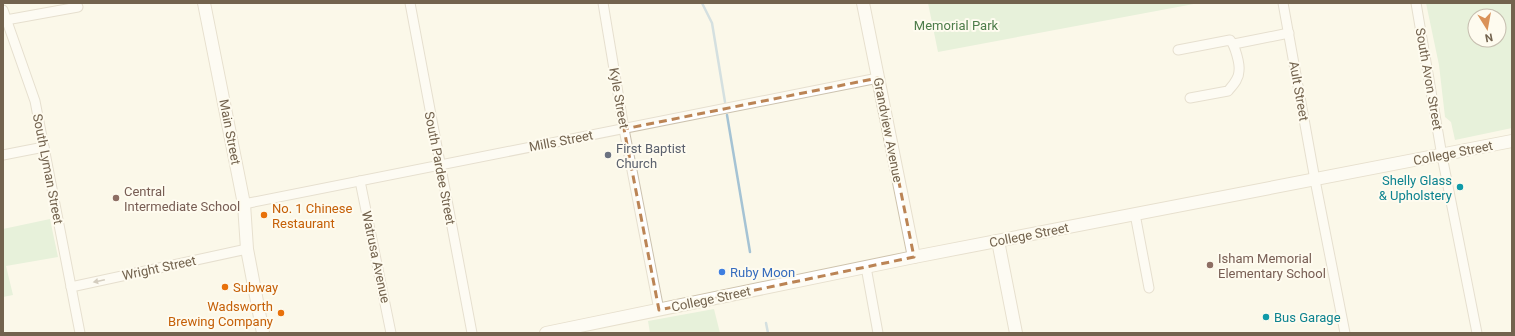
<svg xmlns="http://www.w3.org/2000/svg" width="1515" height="336" font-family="Roboto,sans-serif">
  <rect width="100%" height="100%" fill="#fbf8e9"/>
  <g fill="#cee8c8" fill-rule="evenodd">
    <polygon points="928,3 1199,3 938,52"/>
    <path d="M 1426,3 L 1512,3 L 1512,128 L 1455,140 L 1451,122 L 1445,117 L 1439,65 ZM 1475,16 L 1499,16 L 1499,40 L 1475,40 Z"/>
    <polygon points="50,219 58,257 6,266 13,295 3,297 3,229"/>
    <polygon points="714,309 720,333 650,333 648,321"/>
  </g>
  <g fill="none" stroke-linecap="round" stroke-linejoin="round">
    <g stroke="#a5c3d4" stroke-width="2.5">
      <polyline points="702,3 712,23 725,102"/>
      <polyline points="727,115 750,252"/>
      <polyline points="766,323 768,333"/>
    </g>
    <defs>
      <g id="street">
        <polyline points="410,3 472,333"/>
        <polyline points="603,3 624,129 659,310"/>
        <polyline points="1283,3 1315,180 1345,333"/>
        <polyline points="1416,3 1442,156 1477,333"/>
        <polyline points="3,10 35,101 80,333"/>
        <polyline points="6,20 78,7"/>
        <polyline points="1234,44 1289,33"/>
        <path d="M 1178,50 L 1230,40 C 1235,45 1240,64 1239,71 C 1239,79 1233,85 1228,91 L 1190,98"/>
        <polyline points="3,155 44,147"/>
        <polyline points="360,181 391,333"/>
        <polyline points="244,204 878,78"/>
        <polyline points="1135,214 1149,288"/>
        <polyline points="866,267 878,333"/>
        <polyline points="71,287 247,249"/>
      </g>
      <g id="secondary">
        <polyline points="204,3 244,204 247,249 263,333"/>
        <polyline points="863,3 914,257"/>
        <polyline points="998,241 1016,333"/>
        <polyline points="546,333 914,257 1512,141"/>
      </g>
    </defs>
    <use href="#street" stroke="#ccc2af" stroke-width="11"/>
    <use href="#secondary" stroke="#cec3ad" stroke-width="14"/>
    <use href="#street" stroke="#fff" stroke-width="9"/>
    <use href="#secondary" stroke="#fff" stroke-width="12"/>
  </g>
  <defs><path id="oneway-solid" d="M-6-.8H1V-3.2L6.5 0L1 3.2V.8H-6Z"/></defs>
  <use fill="#a49a8c" href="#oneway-solid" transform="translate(99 281) rotate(168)"/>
  <path d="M0 0H1515V336H0ZM 878,78 L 914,257 L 659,310 L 624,129 Z" fill="#fbf8e9" fill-opacity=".55" fill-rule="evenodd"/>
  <path fill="none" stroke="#bb8455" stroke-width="3" stroke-dasharray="8 5" stroke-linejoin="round" d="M 878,78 L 914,257 L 659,310 L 624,129 Z"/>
  <circle fill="#6b7280" stroke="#fefbef" stroke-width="1.5" cx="608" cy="155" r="4"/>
  <g fill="#0f9aa8" stroke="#fefbef" stroke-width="1.5">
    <circle cx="1460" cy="187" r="4"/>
    <circle cx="1266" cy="317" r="4"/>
  </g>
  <g fill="#8d6e63" stroke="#fefbef" stroke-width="1.5">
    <circle cx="116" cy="198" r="4"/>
    <circle cx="1210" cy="265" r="4"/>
  </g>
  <g fill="#e8710a" stroke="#fefbef" stroke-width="1.5">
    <circle cx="264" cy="215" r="4"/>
    <circle cx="225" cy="287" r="4"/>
    <circle cx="281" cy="313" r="4"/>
  </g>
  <circle fill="#3f7fe0" stroke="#fefbef" stroke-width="1.5" cx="722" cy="272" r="4"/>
  <g text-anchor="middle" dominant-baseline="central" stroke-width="4" stroke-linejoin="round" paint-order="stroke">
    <g font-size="13" fill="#4e7d4a" stroke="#fefbef">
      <text x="956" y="25">Memorial Park</text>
    </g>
    <g font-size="13" fill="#73634e" stroke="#fefbef">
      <text transform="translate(1429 79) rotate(80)">South Avon Street</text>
      <text transform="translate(1299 91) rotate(80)">Ault Street</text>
      <text transform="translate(619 98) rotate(80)">Kyle Street</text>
      <text transform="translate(888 130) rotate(79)">Grandview Avenue</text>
      <text transform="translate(230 132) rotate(79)">Main Street</text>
      <text transform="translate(561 141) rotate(-11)">Mills Street</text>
      <text transform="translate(1453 153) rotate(-11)">College Street</text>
      <text transform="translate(440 168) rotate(79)">South Pardee Street</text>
      <text transform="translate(48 169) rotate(79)">South Lyman Street</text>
      <text transform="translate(1029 235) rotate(-11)">College Street</text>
      <text transform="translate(376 257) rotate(78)">Watrusa Avenue</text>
      <text transform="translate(159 268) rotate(-12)">Wright Street</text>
      <text transform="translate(711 299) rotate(-12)">College Street</text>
    </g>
    <g font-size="13" fill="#5b616d" stroke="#fefbef" text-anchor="start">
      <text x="616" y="148">First Baptist<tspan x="616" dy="15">Church</tspan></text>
    </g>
    <g font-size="13" fill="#0d838f" stroke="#fefbef" text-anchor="end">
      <text x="1452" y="180">Shelly Glass<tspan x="1452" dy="15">&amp; Upholstery</tspan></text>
      <text x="1274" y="317" text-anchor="start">Bus Garage</text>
    </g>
    <g font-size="13" fill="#785e54" stroke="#fefbef" text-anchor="start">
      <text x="124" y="191">Central<tspan x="124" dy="15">Intermediate School</tspan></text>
      <text x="1218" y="258">Isham Memorial<tspan x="1218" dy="15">Elementary School</tspan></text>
    </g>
    <g font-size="13" fill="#c56008" stroke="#fefbef" text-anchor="start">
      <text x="272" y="208">No. 1 Chinese<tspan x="272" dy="15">Restaurant</tspan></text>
      <text x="233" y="287">Subway</text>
      <text x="273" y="306" text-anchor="end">Wadsworth<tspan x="273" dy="15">Brewing Company</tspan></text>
    </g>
    <g font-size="13" fill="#366cbe" stroke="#fefbef" text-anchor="start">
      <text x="730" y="272">Ruby Moon</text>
    </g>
  </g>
  <rect width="1515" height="336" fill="none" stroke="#73634e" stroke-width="8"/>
  <g transform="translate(1487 28) rotate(169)"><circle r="19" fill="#fefbef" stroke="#c6beaf"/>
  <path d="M0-3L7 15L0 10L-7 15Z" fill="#da9258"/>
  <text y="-6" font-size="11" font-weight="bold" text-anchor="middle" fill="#73634e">N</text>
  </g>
</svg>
